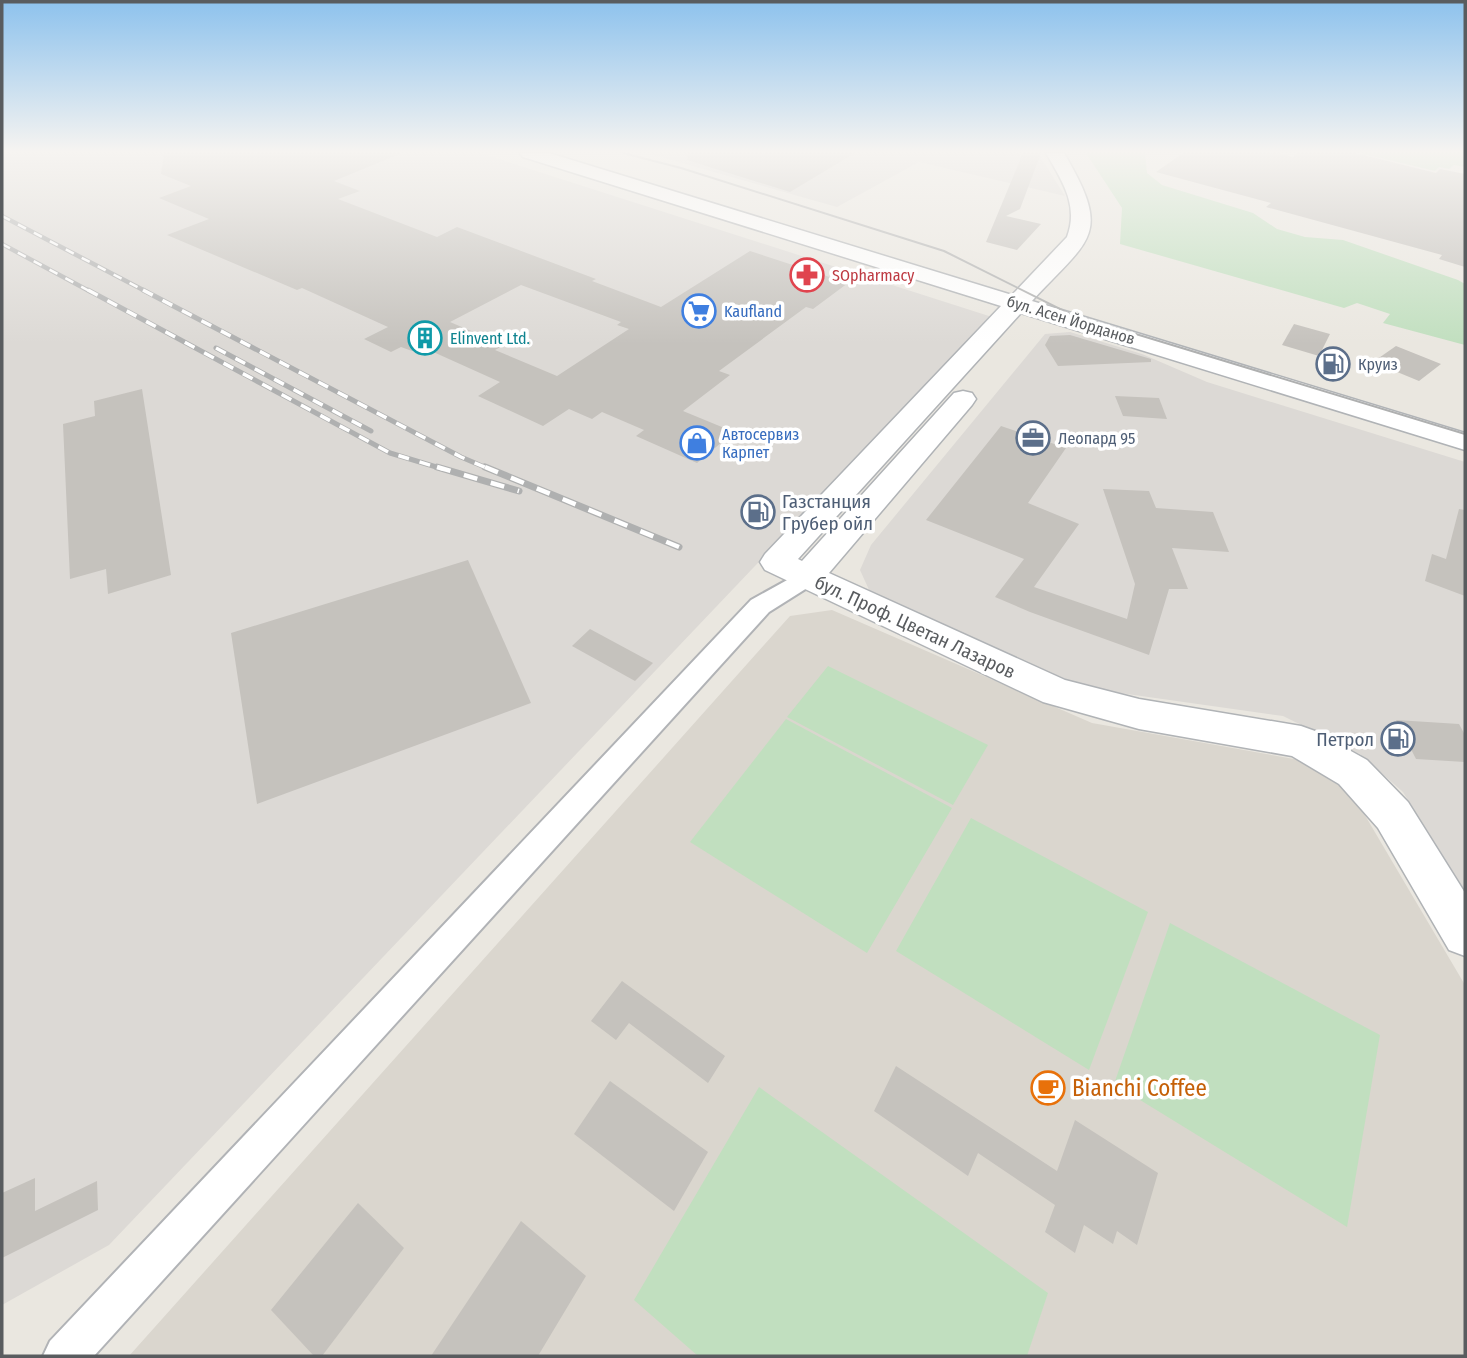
<svg xmlns="http://www.w3.org/2000/svg" width="1467" height="1358" font-family="'Fira Sans Condensed',sans-serif">
  <rect width="100%" height="100%" fill="#eae7e0"/>
  <g fill="#dcd9d5">
    <polygon points="2,153 480,153 992,317 109,1245 2,1305"/>
    <polygon points="647,153 1038,153 1065,196 919,162 837,207"/>
    <polygon points="1070,332 1142,354 1207,382 1465,462 1465,894 1403,792 1360,754 1283,716 1113,692 1056,677 870,592 860,570 871,545 1045,334"/>
  </g>
  <polygon fill="#dad6ce" points="832,610 1092,723 1311,762 1353,795 1465,985 1465,1356 129,1356 790,616"/>
  <g fill="#c1dfbf">
    <polygon points="1086,153 1145,153 1147,173 1162,185 1253,213 1277,229 1305,237 1343,240 1458,280 1465,284 1465,345 1383,323 1390,314 1357,303 1344,308 1120,244 1122,208"/>
    <polygon points="1360,153 1465,153 1465,167 1454,165 1449,169 1439,167 1435,171"/>
    <polygon points="828,666 988,745 953,805 787,717"/>
    <polygon points="786,719 952,808 867,953 690,842"/>
    <polygon points="971,818 1148,912 1089,1070 896,951"/>
    <polygon points="1170,923 1380,1035 1347,1227 1114,1084"/>
    <polygon points="759,1087 1048,1293 1027,1356 698,1356 634,1300"/>
  </g>
  <g fill="#c5c2bd" fill-rule="evenodd">
    <path d="M 164,153 L 402,153 L 334,181 L 360,191 L 338,199 L 437,237 L 457,227 L 596,279 L 592,281 L 661,307 L 750,251 L 848,283 L 813,309 L 806,307 L 719,371 L 730,375 L 683,411 L 734,432 L 697,463 L 636,436 L 644,430 L 602,412 L 592,419 L 569,409 L 543,426 L 478,396 L 500,382 L 420,346 L 412,351 L 401,347 L 391,352 L 364,339 L 388,327 L 302,288 L 297,290 L 167,235 L 209,219 L 159,198 L 191,186 L 161,174 ZM 521,285 L 621,322 L 617,325 L 629,329 L 557,376 L 495,350 L 504,345 L 450,322 Z"/>
    <polygon points="688,153 855,153 790,192 687,160"/>
    <polygon points="1023,153 1041,153 1020,209 1006,216 1041,224 1017,250 986,242"/>
    <polygon points="1183,153 1278,153 1293,157 1297,153 1355,153 1436,173 1440,169 1465,174 1465,267 1439,259 1442,255 1266,207 1271,203 1156,172"/>
    <polygon points="1294,324 1330,334 1319,356 1282,345"/>
    <polygon points="1070,335 1151,359 1151,362 1058,366 1045,345 1050,336"/>
    <polygon points="1396,346 1441,364 1419,381 1373,362"/>
    <polygon points="142,389 171,575 108,594 106,569 70,579 63,424 95,416 94,401"/>
    <polygon points="1115,396 1159,398 1167,419 1123,416"/>
    <polygon points="1001,426 1066,448 1028,503 1079,524 1034,587 1127,619 1135,584 1103,489 1149,491 1156,508 1213,512 1229,552 1172,548 1188,589 1169,589 1149,655 1030,612 995,597 1024,559 926,520"/>
    <polygon points="1459,509 1465,510 1465,596 1425,581 1432,554 1446,559"/>
    <polygon points="468,560 531,703 257,804 231,633"/>
    <polygon points="590,629 653,663 635,681 572,646"/>
    <polygon points="1396,720 1459,724 1465,735 1465,762 1416,759"/>
    <polygon points="622,981 725,1056 708,1083 629,1023 616,1040 591,1021"/>
    <polygon points="896,1066 1057,1171 1075,1120 1158,1173 1137,1245 1117,1231 1113,1244 1084,1225 1075,1253 1045,1232 1055,1205 978,1153 968,1176 874,1111"/>
    <polygon points="610,1081 708,1152 674,1211 574,1134"/>
    <polygon points="35,1178 35,1211 97,1181 98,1210 2,1258 2,1193"/>
    <polygon points="358,1203 404,1248 322,1356 314,1356 271,1310"/>
    <polygon points="521,1221 586,1276 538,1356 431,1356"/>
  </g>
  <g fill="none" stroke-linecap="round" stroke-linejoin="round">
    <defs>
      <polygon id="street" points="807,569 815,571 819,577 815,583 769,612 94,1356 43,1356 50,1341 751,600"/>
      <path id="secondary" d="M 520,153 L 549,153 L 1012,295 L 1067,237 C 1079,205 1062,181 1046,153 L 1064,153 C 1113,236 1090,238 1032,301 L 1465,433 L 1465,450 L 1021,313 L 798,559 L 802,561 L 954,393 L 963,391 L 972,393 L 976,399 L 972,405 L 829,573 L 1065,680 L 1139,699 L 1301,726 L 1315,731 L 1367,760 L 1408,802 L 1465,893 L 1465,956 L 1449,950 L 1378,828 L 1339,784 L 1292,756 L 1139,729 L 1043,702 L 765,570 L 760,562 L 765,554 L 1001,306 L 523,157 Z"/>
    </defs>
    <use href="#street" stroke="#b1b3b6" stroke-width="4"/>
    <use href="#secondary" stroke="#b0b3b6" stroke-width="3"/>
    <use href="#street" fill="#fff" fill-rule="evenodd"/>
    <use href="#secondary" fill="#fff" fill-rule="evenodd"/>
    <polyline stroke="#afb0b0" stroke-width="2" points="623,153 681,168 944,251 1070,314 1465,434"/>
    <defs>
      <g id="rail-far2">
        <polyline points="2,216 147,292"/>
        <polyline points="2,244 91,292"/>
      </g>
      <g id="rail-far1">
        <polyline points="88,290 390,453 443,469"/>
        <polyline points="143,290 461,457 489,469"/>
        <polyline points="216,348 371,431"/>
      </g>
      <g id="rail">
        <polyline points="437,467 519,491"/>
        <polyline points="485,467 679,547"/>
      </g>
    </defs>
    <use href="#rail-far2" stroke="#afb0b0" stroke-width="4.5"/>
    <use href="#rail-far1" stroke="#afb0b0" stroke-width="5"/>
    <use href="#rail" stroke="#afb0b0" stroke-width="7"/>
    <use href="#rail-far2" stroke="#fff" stroke-width="2.5" stroke-dasharray="9" stroke-linecap="butt"/>
    <use href="#rail-far1" stroke="#fff" stroke-width="3.5" stroke-dasharray="11" stroke-linecap="butt"/>
    <use href="#rail" stroke="#fff" stroke-width="4.5" stroke-dasharray="14" stroke-linecap="butt"/>
  </g>
  <linearGradient id="sky" x2="0" y2="1"><stop stop-color="#8dc2ed"/><stop offset="0.44" stop-color="#f6f4f1"/><stop offset="1" stop-color="#f6f4f1" stop-opacity="0"/></linearGradient>
  <rect width="1467" height="344" fill="url(#sky)"/>
  <defs>
    <symbol id="pharmacy-ring" viewBox="-11 -11 22 22"><circle r="9.5" fill="#fff" stroke="#e0444e" stroke-width="1.5"/><path d="M-2-6h4v4h4v4h-4v4h-4v-4h-4v-4h4Z" fill="#e0444e"/></symbol>
    <symbol id="supermarket-ring" viewBox="-11 -11 22 22"><circle r="9.5" fill="#fff" stroke="#3f7fe0" stroke-width="1.5"/><path d="M-6-5.5h2.5l.6 2H6L4.5 2H-2.5L-4.4-4H-6ZM-1.5 3.2a1.3 1.3 0 1 0 .1 0ZM3 3.2a1.3 1.3 0 1 0 .1 0Z" fill="#3f7fe0"/></symbol>
    <symbol id="building-ring" viewBox="-11 -11 22 22"><circle r="9.5" fill="#fff" stroke="#0f9aa8" stroke-width="1.5"/><path d="M-4-6H4V6H1V3H-1V6H-4ZM-2.5-4.3h1.7v1.8h-1.7ZM.8-4.3h1.7v1.8H.8ZM-2.5-1h1.7V.8h-1.7ZM.8-1h1.7V.8H.8Z" fill="#0f9aa8"/></symbol>
    <symbol id="fuel-ring" viewBox="-11 -11 22 22"><circle r="9.5" fill="#fff" stroke="#5c6f8a" stroke-width="1.5"/><path d="M-5.5-6h7V0h2V4h1.3V-2.5L3-4.5l.8-.8L6-3V5H2.5V1h-1V6h-7ZM-4.2-4.7v3.2H.2V-4.7Z" fill="#5c6f8a"/></symbol>
    <symbol id="office-ring" viewBox="-11 -11 22 22"><circle r="9.5" fill="#fff" stroke="#5c6f8a" stroke-width="1.5"/><path d="M-6-3h4V-5.5h4V-3h4V5H-6ZM-1-4.5V-3h2v-1.5ZM-6 0V1H6V0Z" fill="#5c6f8a"/></symbol>
    <symbol id="shop-ring" viewBox="-11 -11 22 22"><circle r="9.5" fill="#fff" stroke="#3f7fe0" stroke-width="1.5"/><path d="M-5-2.5h2.3a2.7 3.5 0 0 1 5.4 0H5L5.5 6h-11ZM-1.5-2.5h3a1.5 2.3 0 0 0-3 0Z" fill="#3f7fe0"/></symbol>
    <symbol id="cafe-ring" viewBox="-11 -11 22 22"><circle r="9.5" fill="#fff" stroke="#e8710a" stroke-width="1.5"/><path d="M-5.5-4.5H6V0H3Q3 3.5 0 3.5H-2.5Q-5.5 3.5-5.5 0ZM3-3.2v2h1.7v-2ZM-6 4.5H4V6H-6Z" fill="#e8710a"/></symbol>
  </defs>
  <g fill-rule="evenodd">
    <use href="#pharmacy-ring" x="788" y="256" width="38" height="38"/>
    <use href="#supermarket-ring" x="680" y="292" width="38" height="38"/>
    <use href="#building-ring" x="406" y="319" width="38" height="38"/>
    <use href="#fuel-ring" x="1314" y="345" width="38" height="38"/>
    <use href="#office-ring" x="1014" y="419" width="38" height="38"/>
    <use href="#shop-ring" x="678" y="424" width="38" height="38"/>
    <use href="#fuel-ring" x="739" y="493" width="38" height="38"/>
    <use href="#fuel-ring" x="1379" y="720" width="38" height="38"/>
    <use href="#cafe-ring" x="1029" y="1069" width="38" height="38"/>
  </g>
  <g text-anchor="middle" dominant-baseline="central" stroke-width="7" stroke-linejoin="round" paint-order="stroke">
    <g font-size="16" fill="#be3a42" stroke="#fff" text-anchor="start">
      <text x="832" y="275">SOpharmacy</text>
    </g>
    <g font-size="16" fill="#366cbe" stroke="#fff" text-anchor="start">
      <text x="724" y="311">Kaufland</text>
      <text x="722" y="434">Автосервиз<tspan x="722" dy="18">Карпет</tspan></text>
    </g>
    <g font-size="16" fill="#595c5f" stroke="#fff">
      <text transform="translate(1071 320) rotate(17)">бул. Асен Йорданов</text>
    </g>
    <g font-size="16" fill="#0d838f" stroke="#fff" text-anchor="start">
      <text x="450" y="338">Elinvent Ltd.</text>
    </g>
    <g font-size="16" fill="#4e5e75" stroke="#fff" text-anchor="start">
      <text x="1358" y="364">Круиз</text>
      <text x="1058" y="438">Леопард 95</text>
    </g>
    <g font-size="19" fill="#4e5e75" stroke="#fff" text-anchor="start">
      <text x="782" y="501">Газстанция<tspan x="782" dy="22">Грубер ойл</tspan></text>
      <text x="1374" y="739" text-anchor="end">Петрол</text>
    </g>
    <g font-size="19" fill="#595c5f" stroke="#fff">
      <text transform="translate(915 627) rotate(25)">бул. Проф. Цветан Лазаров</text>
    </g>
    <g font-size="23" fill="#c56008" stroke="#fff" text-anchor="start">
      <text x="1072" y="1088">Bianchi Coffee</text>
    </g>
  </g>
  <rect width="1467" height="1358" fill="none" stroke="#595c5f" stroke-width="7"/>
</svg>
